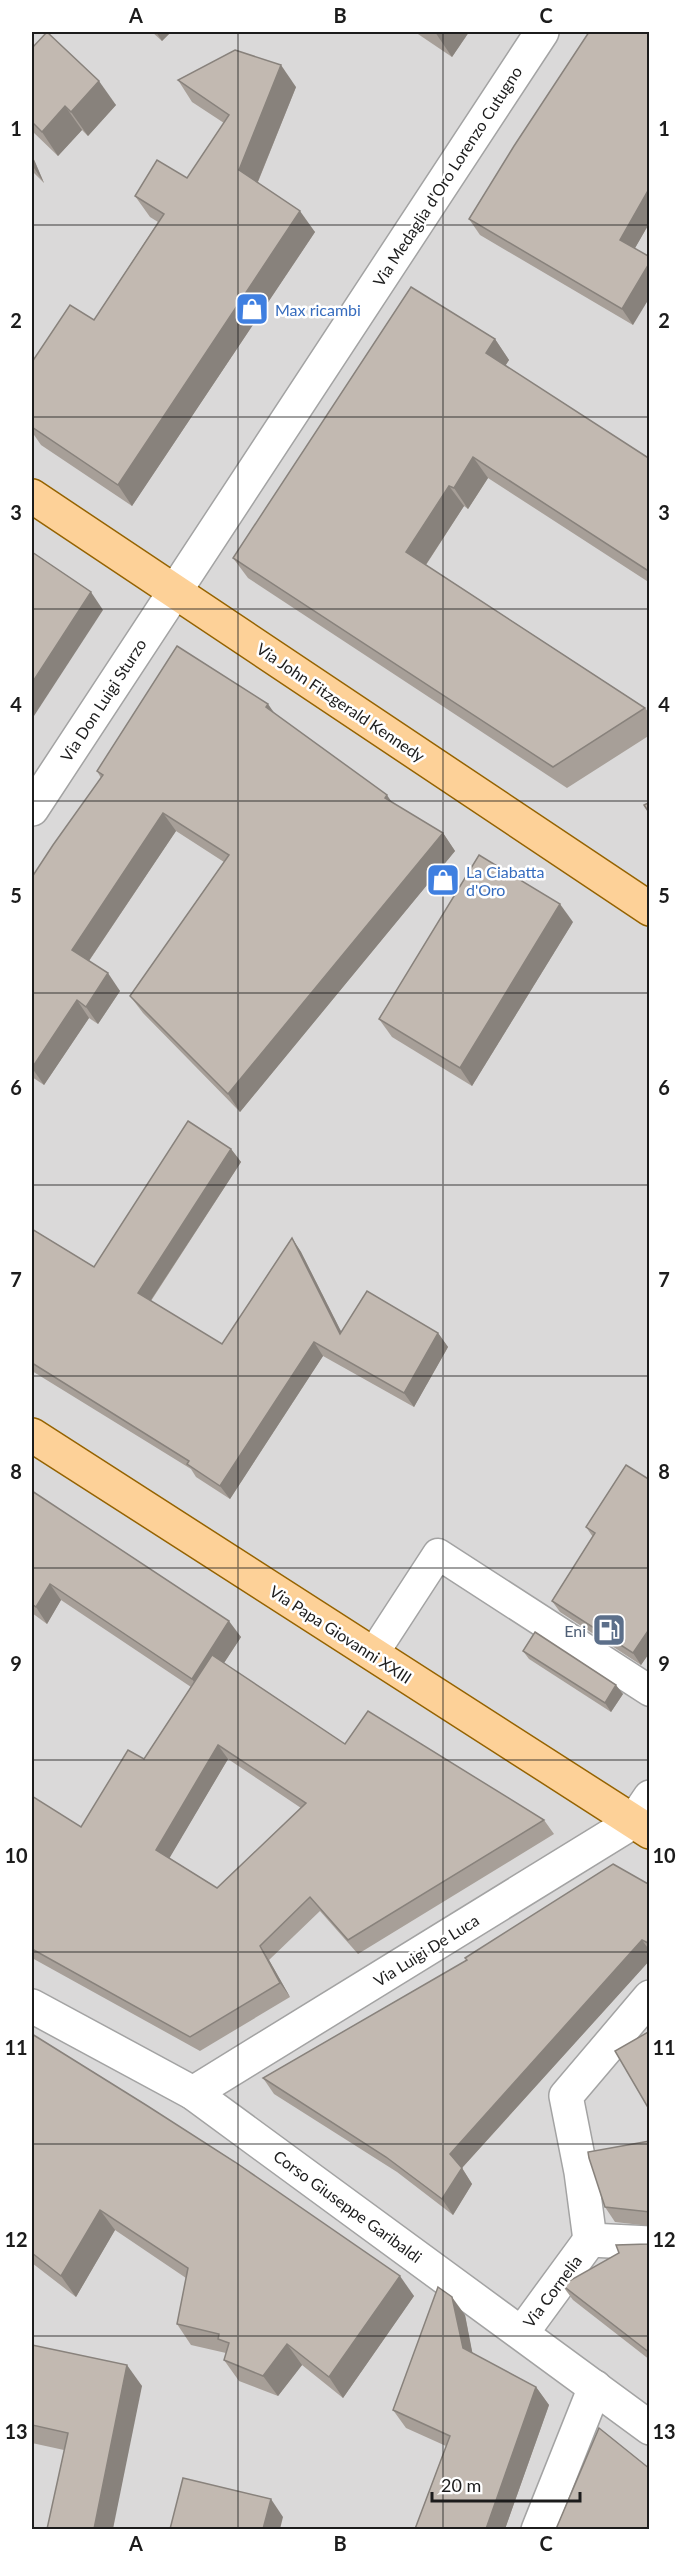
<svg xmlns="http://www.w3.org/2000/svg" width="681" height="2561" font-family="Lato,sans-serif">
  <rect width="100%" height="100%" fill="#eeeae2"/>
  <rect fill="#dad9d9" x="32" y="32" width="617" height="2497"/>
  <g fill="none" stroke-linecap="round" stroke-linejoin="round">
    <defs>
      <polyline id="lane" points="373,1654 438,1554 650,1691"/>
      <g id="street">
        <polyline points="32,809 542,32"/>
        <polyline points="32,2006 193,2093 650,2428"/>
        <polyline points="193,2093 633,1822 650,1797"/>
        <polyline points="590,2240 581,2172 566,2096 650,1997"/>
        <polyline points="522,2333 590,2240 650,2243"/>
        <polyline points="538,2530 595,2387"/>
      </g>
      <g id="primary">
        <polyline points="32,496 650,909"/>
        <polyline points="32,1435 650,1832"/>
      </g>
    </defs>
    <use href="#lane" stroke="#a3a3a3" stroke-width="33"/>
    <use href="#street" stroke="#a3a3a3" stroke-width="36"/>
    <use href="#primary" stroke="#956300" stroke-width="36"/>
    <use href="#lane" stroke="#fff" stroke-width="30"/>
    <use href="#street" stroke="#fff" stroke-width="33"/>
    <use href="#primary" stroke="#fdd198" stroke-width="33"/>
  </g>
  <g fill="#a79f98" fill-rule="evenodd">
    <polygon points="152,32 171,32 162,41"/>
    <polygon points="415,32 469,32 452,57"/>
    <polygon points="650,32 650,222 635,248 633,325 480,235 469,219"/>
    <polygon points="32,48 116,105 88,136 82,130 58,156 32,131"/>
    <polygon points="178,80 296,87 258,182 315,232 132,506 41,445 32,432 32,362 94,320 158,222 150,217 135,196 187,178 224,123 192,102"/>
    <polygon points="32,155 44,183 32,171"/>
    <polygon points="495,339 509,360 505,366 650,459 650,583 488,478 468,509 464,506 426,565 645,708 650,714 650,735 567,788 248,578 233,558"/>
    <polygon points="274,713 392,803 443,833 455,851 240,1112 143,1013 130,996 224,862 176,831 89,961 120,991 98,1024 89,1018 44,1085 32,1077 32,877 101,778 97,771"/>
    <polygon points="573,922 472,1086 392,1037 379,1019"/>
    <polygon points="231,1149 241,1162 151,1301 222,1344 292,1238 301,1252 341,1332 438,1333 448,1347 414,1407 323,1356 230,1499 196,1477 191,1469 32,1371 32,1229 94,1267"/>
    <polygon points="650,1480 650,1652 641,1665 560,1612 552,1601 593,1537 586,1527"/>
    <path d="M 32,1491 L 241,1637 L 224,1663 L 345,1744 L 544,1820 L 554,1834 L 358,1954 L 320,1911 L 269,1960 L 290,1997 L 200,2051 L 32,1958 L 32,1798 L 81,1827 L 144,1759 L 191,1687 L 61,1600 L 47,1624 L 32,1613 ZM 228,1759 L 301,1808 L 217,1888 L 169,1858 Z"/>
    <polygon points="523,1651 623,1694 611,1712 529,1659"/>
    <polygon points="650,1885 650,1960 462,2168 472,2184 453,2215 397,2172 274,2094 263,2078 467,1960 465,1958"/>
    <polygon points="32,2034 414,2296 343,2398 302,2365 278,2396 239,2381 224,2360 226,2353 191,2345 177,2324 186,2278 115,2230 76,2297 32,2263"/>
    <polygon points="650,2141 650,2226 615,2222 605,2207"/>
    <polygon points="650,2243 650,2360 573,2300 562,2285"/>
    <polygon points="465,2315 472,2353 536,2387 549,2405 505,2529 415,2529 446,2446 406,2428 393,2410"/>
    <polygon points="32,2345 142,2386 64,2450 32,2443"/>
  </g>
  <g fill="#88827c">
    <polygon points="156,32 171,32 162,41"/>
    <polygon points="435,32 469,32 452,57"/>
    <polygon points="281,65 296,87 254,191 239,170"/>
    <polygon points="99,81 116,105 88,136 71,112"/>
    <polygon points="65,106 82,130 58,156 42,132"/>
    <polygon points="32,155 44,183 32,165"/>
    <polygon points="650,187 650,222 631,255 620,240"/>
    <polygon points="300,211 315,232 132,506 118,485"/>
    <polygon points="650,262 650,297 633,325 622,309"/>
    <polygon points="495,339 509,360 500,374 486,353"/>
    <polygon points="473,457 488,478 468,509 454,488"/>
    <polygon points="449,486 464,506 421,572 406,552"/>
    <polygon points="91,592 103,610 32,719 32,683"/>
    <polygon points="268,704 280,721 266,707"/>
    <polygon points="387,795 399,813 385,798"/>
    <polygon points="163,813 176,831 84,968 72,950"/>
    <polygon points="443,833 455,851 240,1112 228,1094"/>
    <polygon points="560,904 573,922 472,1086 460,1068"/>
    <polygon points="108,973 120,991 98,1024 86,1007"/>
    <polygon points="77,1000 89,1018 44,1085 32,1068"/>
    <polygon points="231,1149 241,1162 147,1306 138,1293"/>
    <polygon points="292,1238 301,1252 349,1347 340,1334"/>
    <polygon points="438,1333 448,1347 414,1407 404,1393"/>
    <polygon points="314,1342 323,1356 230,1499 220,1486"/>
    <polygon points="50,1584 61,1600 47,1624 36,1607"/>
    <polygon points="229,1621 241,1637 203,1695 192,1679"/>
    <polygon points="650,1628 650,1652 641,1665 633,1653"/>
    <polygon points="616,1685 623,1694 611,1712 605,1703"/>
    <polygon points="218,1745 228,1759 166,1864 156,1850"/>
    <polygon points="642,1940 650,1951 650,1960 461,2169 450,2154"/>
    <polygon points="260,1946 269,1960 290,1997 280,1983"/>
    <polygon points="462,2168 472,2184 453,2215 442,2199"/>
    <polygon points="100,2210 115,2230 76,2297 61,2276"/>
    <polygon points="400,2276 414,2296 343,2398 329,2377"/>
    <polygon points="452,2297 465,2315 475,2366 463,2348"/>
    <polygon points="287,2344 302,2365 278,2396 263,2376"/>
    <polygon points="127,2365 142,2386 113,2529 94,2529"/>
    <polygon points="536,2387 549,2405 505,2529 486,2529"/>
    <polygon points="271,2499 283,2517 280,2529 263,2529"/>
  </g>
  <g fill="#c2b9b1" stroke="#88827c" stroke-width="1.5" fill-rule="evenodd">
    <polygon points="47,32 99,81 71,112 65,106 42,132 32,122 32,48"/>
    <polygon points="589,32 650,32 650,187 620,240 650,257 650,262 622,309 469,219 514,146"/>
    <polygon points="235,50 281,65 239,170 300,211 118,485 32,427 32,415 33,413 32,412 32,362 70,305 94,320 164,214 135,196 157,160 187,178 229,115 178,80"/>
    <polygon points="411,287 495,339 486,353 650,459 650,572 473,457 454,488 449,486 406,552 645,708 553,767 233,558"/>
    <polygon points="32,552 91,592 32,683"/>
    <polygon points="177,646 268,704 266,707 387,795 385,798 443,833 228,1094 130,996 229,855 163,813 72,950 108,973 86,1007 77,1000 32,1068 32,877 53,845 103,775 97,771"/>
    <polygon points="650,802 650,814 644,805"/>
    <polygon points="479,855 560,904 460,1068 379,1019"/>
    <polygon points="188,1121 231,1149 138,1293 222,1344 292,1238 340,1334 367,1291 438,1333 404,1393 314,1342 220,1486 187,1464 189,1461 32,1363 32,1229 94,1267"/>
    <polygon points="626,1465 650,1480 650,1628 633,1653 552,1601 595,1533 586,1527"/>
    <polygon points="32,1491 229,1621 192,1679 50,1584 36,1607 32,1604"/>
    <polygon points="535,1632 616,1685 605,1703 523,1651"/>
    <path d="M 212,1655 L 345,1744 L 368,1711 L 544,1820 L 348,1940 L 310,1897 L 260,1946 L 280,1983 L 190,2037 L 32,1949 L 32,1796 L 81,1827 L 128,1750 L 144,1759 ZM 218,1745 L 306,1803 L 217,1888 L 156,1850 Z"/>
    <polygon points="613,1864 650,1885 650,1944 642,1940 450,2154 462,2168 442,2199 386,2157 263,2078 467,1960 465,1958"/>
    <polygon points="650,2031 650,2111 615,2051"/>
    <polygon points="32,2034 146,2105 235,2162 400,2276 329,2377 287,2344 263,2376 224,2360 229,2343 218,2339 219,2334 177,2324 188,2268 100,2210 61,2276 32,2253"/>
    <polygon points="650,2141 650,2212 605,2207 589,2158 588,2152"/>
    <polygon points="650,2243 650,2353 562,2285 619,2253 616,2245 648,2244"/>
    <polygon points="438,2287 452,2297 463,2348 536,2387 486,2529 415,2529 450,2436 393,2410"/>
    <polygon points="32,2345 127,2365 94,2529 47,2529 68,2433 32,2425"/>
    <polygon points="599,2428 650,2469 650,2529 556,2529"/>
    <polygon points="183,2478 271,2499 263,2529 170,2529"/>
  </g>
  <path fill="none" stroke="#1c1c1c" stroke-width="1.5" stroke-opacity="0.55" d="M 238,32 L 238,2530M 443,32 L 443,2530M 32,225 L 650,225M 32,417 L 650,417M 32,609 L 650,609M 32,801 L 650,801M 32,993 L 650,993M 32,1185 L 650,1185M 32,1376 L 650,1376M 32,1568 L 650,1568M 32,1760 L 650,1760M 32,1952 L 650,1952M 32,2144 L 650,2144M 32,2336 L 650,2336"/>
  <defs>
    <symbol id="shop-square" viewBox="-11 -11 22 22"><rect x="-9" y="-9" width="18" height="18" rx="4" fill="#3f7fe0" stroke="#fff"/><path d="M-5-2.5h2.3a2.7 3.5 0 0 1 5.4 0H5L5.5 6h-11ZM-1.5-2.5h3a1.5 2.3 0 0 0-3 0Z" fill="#fff"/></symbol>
    <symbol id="fuel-square" viewBox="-11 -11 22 22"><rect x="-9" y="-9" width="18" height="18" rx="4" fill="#5c6f8a" stroke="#fff"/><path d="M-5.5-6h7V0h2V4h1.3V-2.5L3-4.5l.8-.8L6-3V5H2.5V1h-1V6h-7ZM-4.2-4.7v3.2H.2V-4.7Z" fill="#fff"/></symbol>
  </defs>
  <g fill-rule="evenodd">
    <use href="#shop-square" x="233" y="290" width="38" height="38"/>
    <use href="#shop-square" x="424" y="861" width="38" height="38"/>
    <use href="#fuel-square" x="590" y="1611" width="38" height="38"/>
  </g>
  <g text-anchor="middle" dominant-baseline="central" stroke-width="5" stroke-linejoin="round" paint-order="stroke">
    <g font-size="16" fill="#1c1c1c" stroke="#fff">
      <text transform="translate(447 176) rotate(-57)">Via Medaglia d'Oro Lorenzo Cutugno</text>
      <text transform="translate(103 700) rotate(-57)">Via Don Luigi Sturzo</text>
      <text transform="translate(341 702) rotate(34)">Via John Fitzgerald Kennedy</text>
      <text transform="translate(341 1634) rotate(33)">Via Papa Giovanni XXIII</text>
      <text transform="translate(426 1950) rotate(-32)">Via Luigi De Luca</text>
      <text transform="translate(348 2206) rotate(36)">Corso Giuseppe Garibaldi</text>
      <text transform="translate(552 2291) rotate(-53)">Via Cornelia</text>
    </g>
    <g font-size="16" fill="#366cbe" stroke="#fff" text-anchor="start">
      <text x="275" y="309">Max ricambi</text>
      <text x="466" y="871">La Ciabatta<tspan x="466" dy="18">d'Oro</tspan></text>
    </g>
    <g font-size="16" fill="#4e5e75" stroke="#fff" text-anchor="end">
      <text x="586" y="1630">Eni</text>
    </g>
  </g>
  <rect width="681" height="2561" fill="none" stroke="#ffffff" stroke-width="66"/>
  <path d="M432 2492v9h148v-9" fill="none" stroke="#1c1c1c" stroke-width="3"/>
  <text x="441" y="2492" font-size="18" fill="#1c1c1c" stroke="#ffffff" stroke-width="4.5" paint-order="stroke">20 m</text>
  <rect x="33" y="33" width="615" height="2495" fill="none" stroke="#1c1c1c" stroke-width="2"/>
  <g font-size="20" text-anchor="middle" font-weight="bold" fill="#1c1c1c">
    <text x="136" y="23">A</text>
    <text x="340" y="23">B</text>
    <text x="546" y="23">C</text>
    <text x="16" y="136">1</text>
    <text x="664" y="136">1</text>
    <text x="16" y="328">2</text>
    <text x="664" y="328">2</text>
    <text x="16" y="520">3</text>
    <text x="664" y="520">3</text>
    <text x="16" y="712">4</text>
    <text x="664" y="712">4</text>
    <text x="16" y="903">5</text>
    <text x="664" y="903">5</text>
    <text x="16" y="1095">6</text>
    <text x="664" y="1095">6</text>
    <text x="16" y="1287">7</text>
    <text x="664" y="1287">7</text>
    <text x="16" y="1479">8</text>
    <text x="664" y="1479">8</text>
    <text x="16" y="1671">9</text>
    <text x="664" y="1671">9</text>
    <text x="16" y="1863">10</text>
    <text x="664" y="1863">10</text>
    <text x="16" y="2055">11</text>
    <text x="664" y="2055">11</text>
    <text x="16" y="2247">12</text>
    <text x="664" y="2247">12</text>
    <text x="16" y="2439">13</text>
    <text x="664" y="2439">13</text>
    <text x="136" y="2551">A</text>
    <text x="340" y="2551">B</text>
    <text x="546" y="2551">C</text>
  </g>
</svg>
